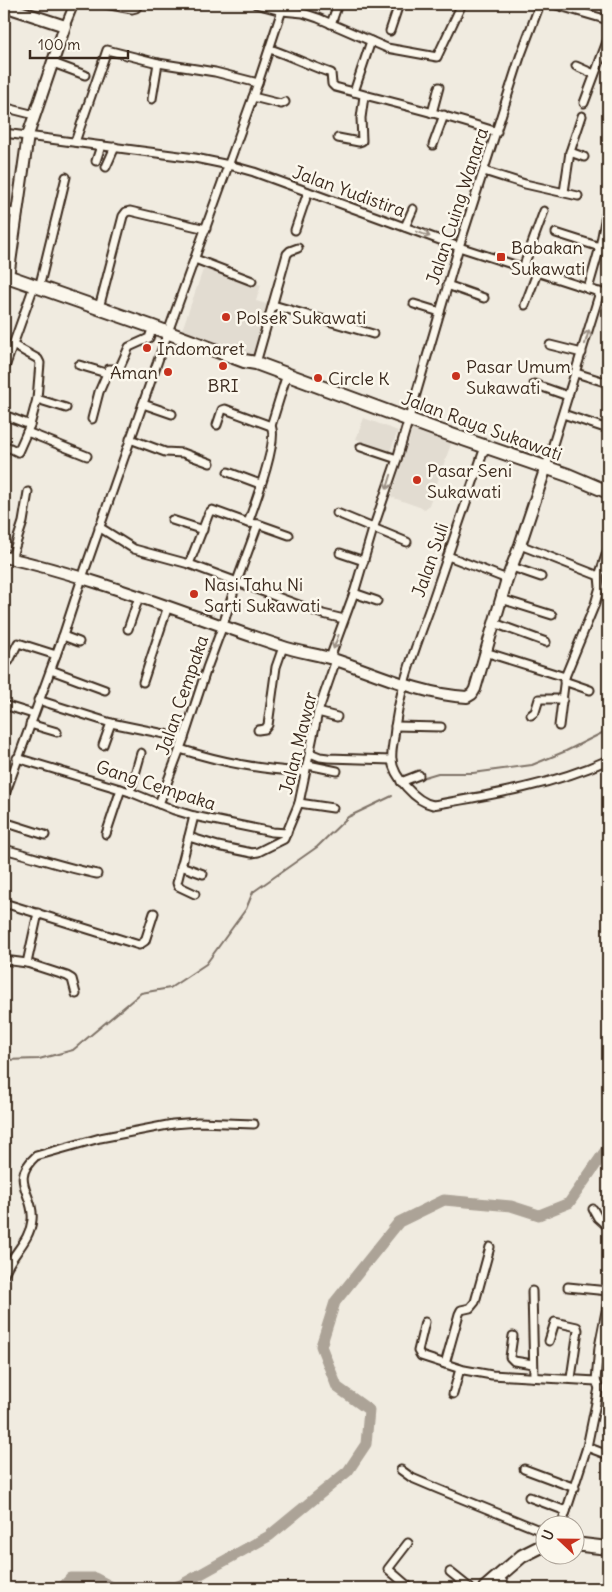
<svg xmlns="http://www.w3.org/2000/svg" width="612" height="1592" font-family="Delius,sans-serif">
  <rect width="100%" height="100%" fill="#f0ebe0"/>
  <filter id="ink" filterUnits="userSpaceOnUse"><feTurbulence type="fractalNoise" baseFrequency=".02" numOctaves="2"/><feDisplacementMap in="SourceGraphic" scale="10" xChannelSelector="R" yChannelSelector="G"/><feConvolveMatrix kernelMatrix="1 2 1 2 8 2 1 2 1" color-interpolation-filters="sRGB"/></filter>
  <g filter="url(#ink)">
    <g fill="#e2dcd1">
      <polygon points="205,264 261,285 256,301 270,305 255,356 182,330"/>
      <polygon points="364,418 398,431 390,451 356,439"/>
      <polygon points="413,427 449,438 451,444 429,505 425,509 391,497"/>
    </g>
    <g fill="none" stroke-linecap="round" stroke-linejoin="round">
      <g stroke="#7f7367" stroke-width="2">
        <polyline points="418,779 438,773 473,773 532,765 566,751 608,730"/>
        <polyline points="4,1060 39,1059 73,1050 141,993 170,988 206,964 246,909 253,892 317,847 348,817 392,796"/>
      </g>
      <g stroke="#aca397" stroke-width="11">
        <polyline points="62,1588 71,1578 95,1578 114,1588"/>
        <polyline points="173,1588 181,1585 269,1536 348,1471 366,1444 369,1410 337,1387 321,1346 335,1302 399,1222 444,1200 511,1206 539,1215 569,1203 608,1147"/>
      </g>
      <defs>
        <g id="street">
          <polyline points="105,4 132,9 136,8 139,4"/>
          <polyline points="256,4 282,11 303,13 318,18 387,48 437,57 462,4"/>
          <polyline points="553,4 608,20"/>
          <polyline points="579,11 581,4"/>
          <polyline points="331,24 338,4"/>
          <polyline points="65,26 74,4"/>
          <polyline points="390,31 399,4"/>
          <path d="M 270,49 C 291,56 310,66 331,73 L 332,84 L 335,87 C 389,102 444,114 497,132"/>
          <polyline points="53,63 85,75"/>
          <polyline points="576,66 594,74"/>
          <polyline points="354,92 371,41"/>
          <polyline points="253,97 281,104 285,102"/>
          <polyline points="152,99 158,63"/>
          <polyline points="584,103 608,39"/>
          <polyline points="4,105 7,108 35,115"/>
          <polyline points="432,113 439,87"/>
          <polyline points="4,133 195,158 229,165 254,172 459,247 608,295"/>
          <polyline points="338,138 359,142 362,141 361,118 364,96"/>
          <polyline points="75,142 107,50 158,63 215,72 258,83"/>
          <polyline points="433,145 444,115"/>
          <polyline points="570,152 582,116"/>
          <polyline points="96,161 101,146"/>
          <polyline points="106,167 115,147"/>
          <polyline points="484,171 525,184 578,196"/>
          <polyline points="564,192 570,152 584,157"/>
          <polyline points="4,211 18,214"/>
          <polyline points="405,227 413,209"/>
          <polyline points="295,230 308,192"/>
          <polyline points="556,233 600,247"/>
          <polyline points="195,259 252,281"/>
          <polyline points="523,268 544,211"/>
          <polyline points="447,285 484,298"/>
          <polyline points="39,288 66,177"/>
          <polyline points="588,289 600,247 608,205"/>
          <polyline points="414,304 440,312"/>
          <polyline points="273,305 373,334"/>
          <polyline points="525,305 537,273"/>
          <polyline points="99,308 123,216 126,212 130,211 206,229"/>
          <polyline points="550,345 582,353"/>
          <polyline points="256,363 287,254 290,251 298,248"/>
          <polyline points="79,365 106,373"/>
          <polyline points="4,370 34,286"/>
          <polyline points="576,373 608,383"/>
          <polyline points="534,384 568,396"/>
          <polyline points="37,399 66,408"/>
          <polyline points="143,404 172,414"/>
          <polyline points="563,414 608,429"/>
          <polyline points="4,415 30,425"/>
          <polyline points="92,419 99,392 109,369 119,369 129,347 149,338 153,327"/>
          <polyline points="217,425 222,410 225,409 271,426"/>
          <polyline points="27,432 87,456"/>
          <polyline points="130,439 165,452 183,453 210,463"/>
          <polyline points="4,445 18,452 30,425 37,399 40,363 38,359 13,345"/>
          <polyline points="361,447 397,459"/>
          <path d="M 485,447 C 467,500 449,553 431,605 C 415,649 398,691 394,737 C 393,744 391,752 392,760 C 393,776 416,802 433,805 C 492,795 553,785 608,760"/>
          <polyline points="546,467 600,292"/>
          <polyline points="228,472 260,484"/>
          <polyline points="337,513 407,542"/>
          <polyline points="172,520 203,530"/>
          <path d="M 248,523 C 254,506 279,440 271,426 L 287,374"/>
          <polyline points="99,527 134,549 189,564 323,614 344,619"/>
          <polyline points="520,545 599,576"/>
          <polyline points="340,553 364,561"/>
          <polyline points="448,556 507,579"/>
          <polyline points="11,559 23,522 28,492"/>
          <polyline points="189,564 209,513 212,510 248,523 258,524 289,535"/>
          <polyline points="512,567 541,577"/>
          <polyline points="354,593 377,601"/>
          <polyline points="501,599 552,615"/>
          <polyline points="494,623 546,642"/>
          <polyline points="128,629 139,597"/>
          <polyline points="63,636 79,642"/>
          <polyline points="485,652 565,677"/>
          <polyline points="330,658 354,593 373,529 397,459 459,247 520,57 540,4"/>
          <polyline points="9,661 18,643 56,655"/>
          <polyline points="51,670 105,690"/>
          <polyline points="564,681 590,690"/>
          <polyline points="143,682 168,606"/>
          <polyline points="38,700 111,723 184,738"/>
          <polyline points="4,705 33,714"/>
          <polyline points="318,712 337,717"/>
          <polyline points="531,715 535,712 539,699 563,699"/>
          <polyline points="30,724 57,732"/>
          <polyline points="395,726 441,727"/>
          <polyline points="559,726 565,677 595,604 600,587 599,576 608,549"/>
          <polyline points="258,730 265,729 268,725 276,667 283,647"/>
          <polyline points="103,745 111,723"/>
          <path d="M 180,749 C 224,763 259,769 305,772"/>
          <polyline points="310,753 320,757 328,758 392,760"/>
          <polyline points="17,758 130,792 174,810 194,816 272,832 287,833"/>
          <polyline points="308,765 337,771"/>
          <polyline points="401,782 419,775"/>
          <polyline points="130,792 141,753"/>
          <polyline points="4,797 63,636 82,578 168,332 258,83 284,4"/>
          <polyline points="299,803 333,808"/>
          <polyline points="159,804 184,738 207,668 223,625 237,581 258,524"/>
          <polyline points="194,816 177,883 178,886 195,894"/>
          <polyline points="4,822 45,835"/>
          <polyline points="106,834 121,789"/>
          <polyline points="189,837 218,846 252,853 258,852 284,839 299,803 318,712 336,660"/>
          <path d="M 4,849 C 35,857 66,868 97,874"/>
          <polyline points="181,866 203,874"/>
          <polyline points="4,903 139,945 145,941 154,913"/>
          <polyline points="4,960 27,963 67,976 72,979 76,994"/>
          <polyline points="27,963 38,913"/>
          <polyline points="593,1209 598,1218 608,1227"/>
          <path d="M 4,1275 C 10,1255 30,1242 32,1220 C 35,1194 8,1181 36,1156 L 100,1138 L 173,1124 L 198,1122 L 254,1124"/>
          <polyline points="568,1287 608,1291"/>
          <polyline points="532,1291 534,1377"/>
          <polyline points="425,1322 418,1351 421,1356 464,1370 492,1375 596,1381 599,1388"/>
          <polyline points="513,1336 510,1357 514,1361 533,1364"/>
          <polyline points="549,1341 555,1322 577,1327 578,1330 571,1378"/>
          <polyline points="445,1364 459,1314 461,1310 470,1308 475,1302 490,1247"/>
          <polyline points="596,1381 599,1347 608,1301"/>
          <polyline points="453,1394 460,1369"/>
          <polyline points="587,1447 608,1455"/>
          <polyline points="524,1469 575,1488"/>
          <polyline points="401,1470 412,1478 438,1489 544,1532"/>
          <polyline points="529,1497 566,1511"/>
          <polyline points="562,1524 587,1447 599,1388"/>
          <polyline points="408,1543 388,1569 410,1588"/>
          <polyline points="450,1572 470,1588"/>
          <polyline points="498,1575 507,1588"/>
        </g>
        <g id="secondary">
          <polyline points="4,6 65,26 28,135 8,277"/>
          <path d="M 4,557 C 99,578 189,616 281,646 C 298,652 316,654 333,659 C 376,673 421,695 467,697 L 472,694 L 475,689 L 507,579 L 520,545 L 546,467"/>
        </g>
        <g id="highway">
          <polyline points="4,275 153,327 244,361 256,363 437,430 568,475 608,492"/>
          <polyline points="574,1544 608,1548"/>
          <polyline points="485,1588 522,1556 544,1545"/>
        </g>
      </defs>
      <use href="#street" stroke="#3b2a1e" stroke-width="11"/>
      <use href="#secondary" stroke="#3b2a1e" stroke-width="14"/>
      <use href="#highway" stroke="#3b2a1e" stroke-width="16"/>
      <use href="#street" stroke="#fbf7ec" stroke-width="7"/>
      <use href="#secondary" stroke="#fbf7ec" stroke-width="10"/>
      <use href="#highway" stroke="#fbf7ec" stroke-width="12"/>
    </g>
    <defs><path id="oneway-shaft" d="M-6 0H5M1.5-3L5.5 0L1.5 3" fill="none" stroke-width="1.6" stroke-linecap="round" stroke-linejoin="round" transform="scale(1.25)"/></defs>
    <g stroke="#9b9085">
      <use href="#oneway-shaft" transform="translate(423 234) rotate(20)"/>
      <use href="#oneway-shaft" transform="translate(587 337) rotate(-74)"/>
      <use href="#oneway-shaft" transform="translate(389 482) rotate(107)"/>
      <use href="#oneway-shaft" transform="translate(336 642) rotate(110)"/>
    </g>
  </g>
  <g fill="#c8321e" stroke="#fbf7ec" stroke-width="2">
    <rect x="496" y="252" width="10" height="10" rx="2.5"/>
    <circle cx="226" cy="317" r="5"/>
    <circle cx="147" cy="348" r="5"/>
    <circle cx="223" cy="366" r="5"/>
    <circle cx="168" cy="372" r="5"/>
    <circle cx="456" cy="376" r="5"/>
    <circle cx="318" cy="378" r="5"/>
    <circle cx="417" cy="480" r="5"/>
    <circle cx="194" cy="594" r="5"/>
  </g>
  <g text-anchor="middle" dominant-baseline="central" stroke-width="5" stroke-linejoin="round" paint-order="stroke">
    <g font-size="18" fill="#3b2a1e" stroke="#fbf7ec">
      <text transform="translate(349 191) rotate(20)">Jalan Yudistira</text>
      <text transform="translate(457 206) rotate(-72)">Jalan Cuing Wanara</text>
      <text transform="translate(482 426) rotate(20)">Jalan Raya Sukawati</text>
      <text transform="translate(430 560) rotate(-71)">Jalan Suli</text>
      <text transform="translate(182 695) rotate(-71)">Jalan Cempaka</text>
      <text transform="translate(298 743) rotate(-76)">Jalan Mawar</text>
      <text transform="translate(156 785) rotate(18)">Gang Cempaka</text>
    </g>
    <g font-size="18" fill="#3b2a1e" stroke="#fbf7ec" text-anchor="start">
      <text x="511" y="247">Babakan<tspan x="511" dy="21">Sukawati</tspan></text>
      <text x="236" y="317">Polsek Sukawati</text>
      <text x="157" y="348">Indomaret</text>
      <text x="466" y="366">Pasar Umum<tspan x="466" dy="21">Sukawati</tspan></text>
      <text x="158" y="372" text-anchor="end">Aman</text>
      <text x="328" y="378">Circle K</text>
      <text x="223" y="385" text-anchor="middle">BRI</text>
      <text x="427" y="470">Pasar Seni<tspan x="427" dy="21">Sukawati</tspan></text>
      <text x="204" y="584">Nasi Tahu Ni<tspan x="204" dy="21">Sarti Sukawati</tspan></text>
    </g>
  </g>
  <rect width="612" height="1592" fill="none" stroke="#fbf7ec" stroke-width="20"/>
  <rect x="10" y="10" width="592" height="1572" fill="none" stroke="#3b2a1e" stroke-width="2" filter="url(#ink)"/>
  <g transform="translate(560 1540) rotate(292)"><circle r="24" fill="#fbf7ec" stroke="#aea59a"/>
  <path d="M0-4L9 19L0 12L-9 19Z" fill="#c8321e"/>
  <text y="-8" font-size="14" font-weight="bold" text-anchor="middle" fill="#3b2a1e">U</text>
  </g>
  <path d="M30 50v8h98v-8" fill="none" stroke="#3b2a1e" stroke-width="2.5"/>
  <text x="38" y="50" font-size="15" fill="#3b2a1e" stroke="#fbf7ec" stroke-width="4" paint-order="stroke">100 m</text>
</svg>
